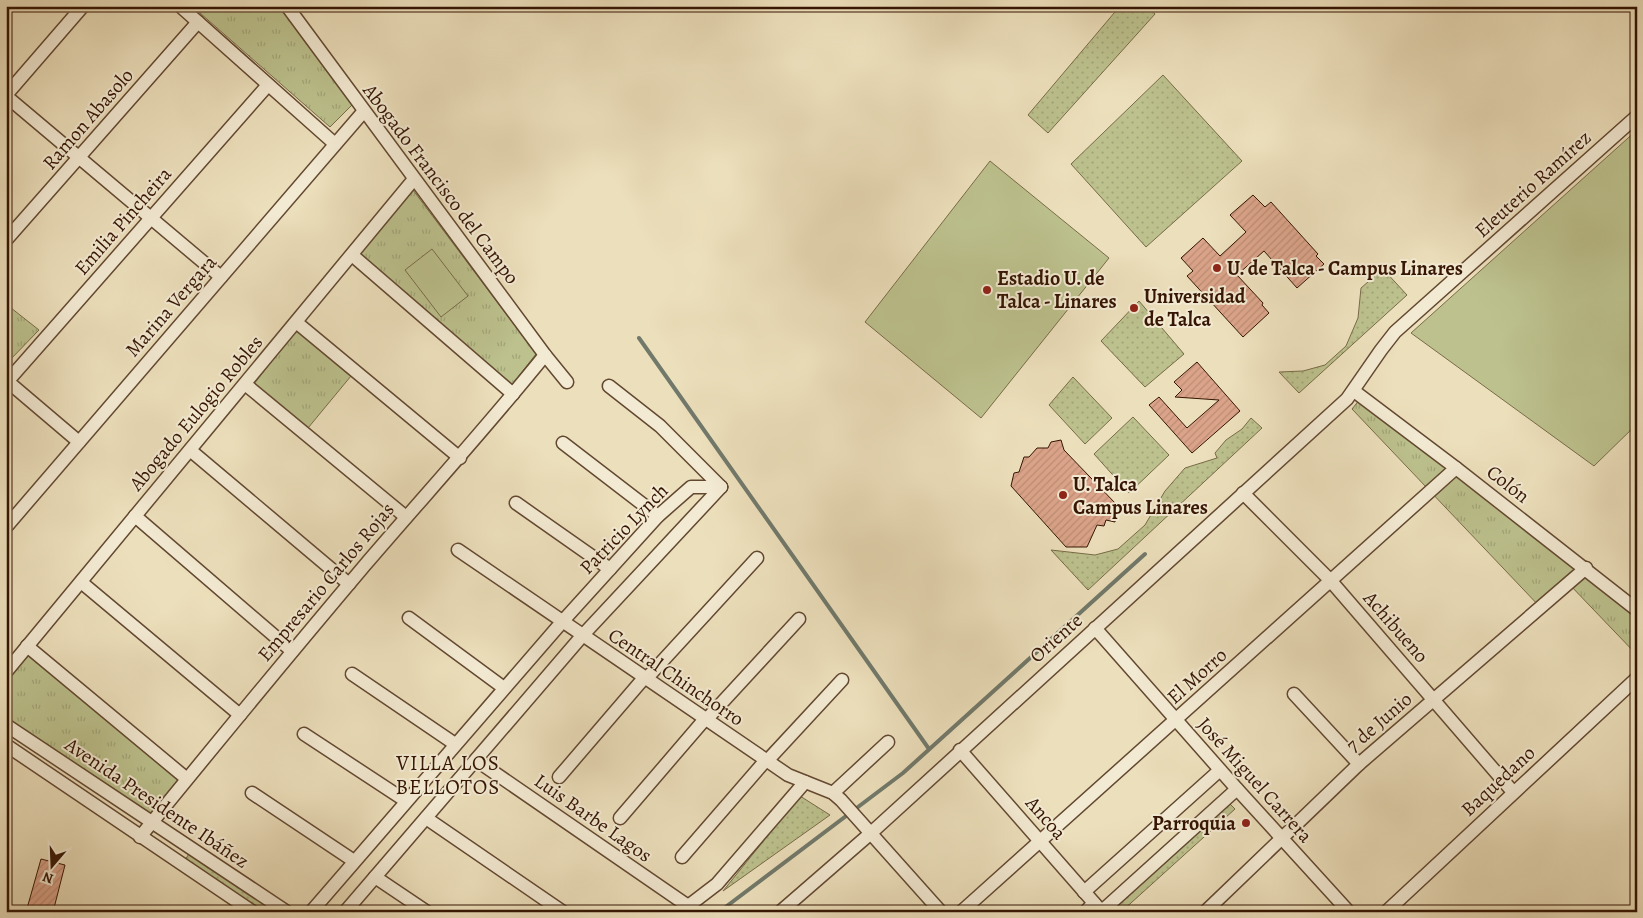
<svg xmlns="http://www.w3.org/2000/svg" width="1643" height="918" font-family="Alegreya,serif">
  <defs>
    <pattern id="grass-dots" width="8" height="8" patternUnits="userSpaceOnUse" patternTransform="scale(1.25)"><rect width="8" height="8" fill="#bcc18d"/><path d="M2 2h.1M6 6h.1" fill="none" stroke="#a2a578" stroke-width="1.8" stroke-linecap="round"/></pattern>
    <pattern id="park-tufts" width="24" height="20" patternUnits="userSpaceOnUse" patternTransform="scale(1.25)"><rect width="24" height="20" fill="#bcc18d"/><path d="M3 7l-1-3M5 7V3M7 7l1-3M15 17l-1-3M17 17v-4M19 17l1-3" fill="none" stroke="#a2a578"/></pattern>
    <pattern id="building-hatch" width="6" height="6" patternUnits="userSpaceOnUse" patternTransform="scale(1.25)"><rect width="6" height="6" fill="#dba48a"/><path d="M-1 1l2-2M0 6l6-6M5 7l2-2" fill="none" stroke="#bd8c75"/></pattern>
  </defs>
  <rect width="100%" height="100%" fill="#ecdfbb"/>
  <filter id="stains"><feTurbulence type="fractalNoise" baseFrequency=".004" numOctaves="4"/><feColorMatrix values="0 0 0 0 .2 0 0 0 0 .09 0 0 0 0 .02 0 0 0 .5 -.17"/></filter>
  <radialGradient id="worn" r=".72"><stop offset=".6" stop-color="#630" stop-opacity="0"/><stop offset="1" stop-color="#630" stop-opacity=".3"/></radialGradient>
  <g fill="url(#grass-dots)" stroke="#786b48">
    <polygon points="1120,6 1148,6 1155,14 1048,133 1028,115"/>
    <polygon points="1163,75 1242,161 1146,247 1071,164"/>
    <polygon points="1383,269 1407,295 1299,393 1279,372 1303,371 1325,365 1346,346 1358,318 1361,288"/>
    <polygon points="1139,301 1184,354 1145,387 1101,341"/>
    <polygon points="1073,377 1112,418 1085,444 1049,405"/>
    <polygon points="1133,417 1169,455 1129,493 1094,454"/>
    <polygon points="1251,418 1262,428 1088,590 1051,550 1095,555 1118,549 1145,525 1165,491 1185,468 1217,458 1215,453 1226,440 1242,429"/>
    <polygon points="1221,795 1235,809 1121,912 1107,912 1101,906"/>
    <polygon points="800,796 830,815 723,891"/>
    <polygon points="192,849 285,912 261,912 185,860"/>
  </g>
  <g fill="url(#park-tufts)" stroke="#786b48">
    <polygon points="192,6 279,6 353,104 330,127"/>
    <polygon points="413,190 536,354 511,386 359,253"/>
    <polygon points="6,304 39,330 8,362 6,362"/>
    <polygon points="296,330 351,376 308,428 254,384"/>
    <polygon points="1360,399 1580,567 1637,617 1637,655 1569,584 1541,608 1352,409"/>
    <polygon points="28,654 180,780 150,816 6,721 6,681"/>
  </g>
  <g fill="#bcc18d" stroke="#786b48">
    <polygon points="1637,130 1637,424 1594,466 1411,333"/>
    <polygon points="990,161 1109,258 981,418 865,322"/>
    <polygon points="432,249 468,296 441,317 405,270"/>
  </g>
  <g fill="none" stroke-linecap="round" stroke-linejoin="round">
    <g stroke="#71796b" stroke-width="4">
      <polyline points="639,338 929,749"/>
      <polyline points="719,912 903,773 1145,554"/>
    </g>
  </g>
  <g fill="url(#building-hatch)" stroke="#351503">
    <polygon points="1253,195 1265,207 1271,202 1318,254 1316,256 1324,264 1297,288 1264,251 1237,275 1263,303 1262,305 1269,313 1243,337 1187,276 1193,271 1181,258 1203,238 1220,256 1246,232 1230,215"/>
    <polygon points="1197,362 1240,411 1192,453 1149,405 1159,397 1187,428 1219,400 1175,397 1182,390 1174,382"/>
    <polygon points="1061,440 1064,450 1116,504 1115,522 1106,520 1104,526 1097,525 1087,547 1066,547 1011,486 1014,473 1019,472 1024,457 1029,457 1037,448 1048,448 1051,442"/>
    <polygon points="41,859 65,865 53,912 26,912"/>
  </g>
  <g fill="none" stroke-linecap="round" stroke-linejoin="round">
    <defs>
      <g id="minor">
        <polyline points="180,6 335,144"/>
        <polyline points="287,6 545,355 567,382"/>
        <polyline points="6,95 83,6"/>
        <polyline points="6,96 221,277"/>
        <polyline points="6,240 198,22"/>
        <polyline points="352,255 513,394"/>
        <polyline points="296,322 460,458"/>
        <polyline points="6,380 79,442"/>
        <polyline points="6,383 268,85"/>
        <polyline points="245,384 406,517"/>
        <polyline points="609,386 660,426 721,487"/>
        <polyline points="1354,391 1456,468 1637,610"/>
        <polyline points="563,443 658,516"/>
        <polyline points="190,450 349,584"/>
        <polyline points="1243,493 1330,580 1513,792"/>
        <polyline points="516,503 610,569"/>
        <polyline points="135,516 292,651"/>
        <polyline points="6,527 364,111"/>
        <polyline points="458,550 788,775 833,793 841,800 941,912"/>
        <polyline points="81,582 240,715"/>
        <polyline points="409,618 504,688"/>
        <polyline points="1095,628 1237,789 1349,912"/>
        <polyline points="27,646 187,779"/>
        <polyline points="6,672 414,179"/>
        <polyline points="352,674 455,744"/>
        <polyline points="646,679 757,558"/>
        <polyline points="1294,694 1359,764"/>
        <polyline points="706,720 799,619"/>
        <polyline points="6,725 287,912"/>
        <polyline points="304,734 406,801"/>
        <polyline points="6,745 253,912"/>
        <polyline points="960,750 1102,912"/>
        <polyline points="476,760 688,906"/>
        <polyline points="767,761 842,680"/>
        <polyline points="559,777 644,678"/>
        <polyline points="252,793 354,861"/>
        <polyline points="833,793 888,742"/>
        <polyline points="426,818 563,912"/>
        <polyline points="620,818 705,719"/>
        <path d="M 140,837 C 214,746 289,655 365,565 C 425,495 487,427 545,355"/>
        <polyline points="682,857 766,760"/>
        <polyline points="375,877 427,912"/>
        <polyline points="1084,892 1220,770"/>
        <polyline points="683,910 717,884 805,782"/>
        <polyline points="1102,911 1237,789"/>
        <polyline points="311,912 562,622 658,516 691,487 721,487"/>
        <polyline points="345,912 582,636 721,487"/>
        <polyline points="780,912 871,833 1347,399 1381,350 1395,332 1637,116"/>
        <polyline points="961,912 1456,468"/>
        <polyline points="1085,912 1094,903"/>
        <polyline points="1205,912 1359,764 1586,568"/>
        <polyline points="1386,912 1637,678"/>
      </g>
    </defs>
    <use href="#minor" stroke="#634831" stroke-width="15"/>
    <use href="#minor" stroke="#f3ead3" stroke-width="12"/>
  </g>
  <g fill="#8f2418" stroke="#f3ead3" stroke-width="2">
    <circle cx="1217" cy="268" r="5"/>
    <circle cx="987" cy="290" r="5"/>
    <circle cx="1134" cy="308" r="5"/>
    <circle cx="1063" cy="495" r="5"/>
    <circle cx="1246" cy="823" r="5"/>
  </g>
  <g text-anchor="middle" dominant-baseline="central" stroke-width="4" stroke-linejoin="round" paint-order="stroke">
    <g font-size="20" fill="#351503" stroke="#f3ead3">
      <text transform="translate(88 119) rotate(-49)">Ramon Abasolo</text>
      <text transform="translate(441 184) rotate(53)">Abogado Francisco del Campo</text>
      <text transform="translate(1533 184) rotate(-42)">Eleuterio Ramírez</text>
      <text transform="translate(123 221) rotate(-49)">Emilia Pincheira</text>
      <text transform="translate(171 306) rotate(-49)">Marina Vergara</text>
      <text transform="translate(196 413) rotate(-50)">Abogado Eulogio Robles</text>
      <text transform="translate(1508 484) rotate(38)">Colón</text>
      <text transform="translate(624 529) rotate(-46)">Patricio Lynch</text>
      <text transform="translate(326 582) rotate(-50)">Empresario Carlos Rojas</text>
      <text transform="translate(1396 627) rotate(49)">Achibueno</text>
      <text transform="translate(1056 638) rotate(-42)">Oriente</text>
      <text transform="translate(1197 676) rotate(-42)">El Morro</text>
      <text transform="translate(676 677) rotate(34)">Central Chinchorro</text>
      <text transform="translate(1379 722) rotate(-41)">7 de Junio</text>
      <text transform="translate(1255 780) rotate(48)">José Miguel Carrera</text>
      <text transform="translate(1498 781) rotate(-43)">Baquedano</text>
      <text transform="translate(157 803) rotate(34)">Avenida Presidente Ibáñez</text>
      <text transform="translate(593 818) rotate(35)">Luis Barbe Lagos</text>
      <text transform="translate(1046 818) rotate(49)">Ancoa</text>
    </g>
    <g font-size="20" font-weight="bold" fill="#351503" stroke="#f3ead3" text-anchor="start">
      <text x="1227" y="268">U. de Talca - Campus Linares</text>
      <text x="997" y="278">Estadio U. de<tspan x="997" dy="23">Talca - Linares</tspan></text>
      <text x="1144" y="296">Universidad<tspan x="1144" dy="23">de Talca</tspan></text>
      <text x="1073" y="484">U. Talca<tspan x="1073" dy="23">Campus Linares</tspan></text>
      <text x="1236" y="823" text-anchor="end">Parroquia</text>
    </g>
    <g font-size="21" letter-spacing="1" fill="#351503" stroke="#f3ead3">
      <text x="448" y="763">VILLA LOS<tspan x="448" dy="24">BELLOTOS</tspan></text>
    </g>
  </g>
  <rect width="1643" height="918" fill="none" stroke="#ecdfbb" stroke-width="25"/>
  <rect x="8" y="8" width="1628" height="903" fill="none" stroke="#351503" stroke-width="2.5"/>
  <rect x="12" y="12" width="1618" height="893" fill="none" stroke="#351503"/>
  <g transform="translate(52 866) rotate(199)" stroke="#f3ead3" stroke-width="4" paint-order="stroke">
  <path d="M0-4L9 19L0 12L-9 19Z" fill="#351503"/>
  <text y="-8" font-size="14" font-weight="bold" text-anchor="middle" fill="#351503">N</text>
  </g>
  <rect width="100%" height="100%" filter="url(#stains)"/>
  <rect width="100%" height="100%" fill="url(#worn)"/>
</svg>
